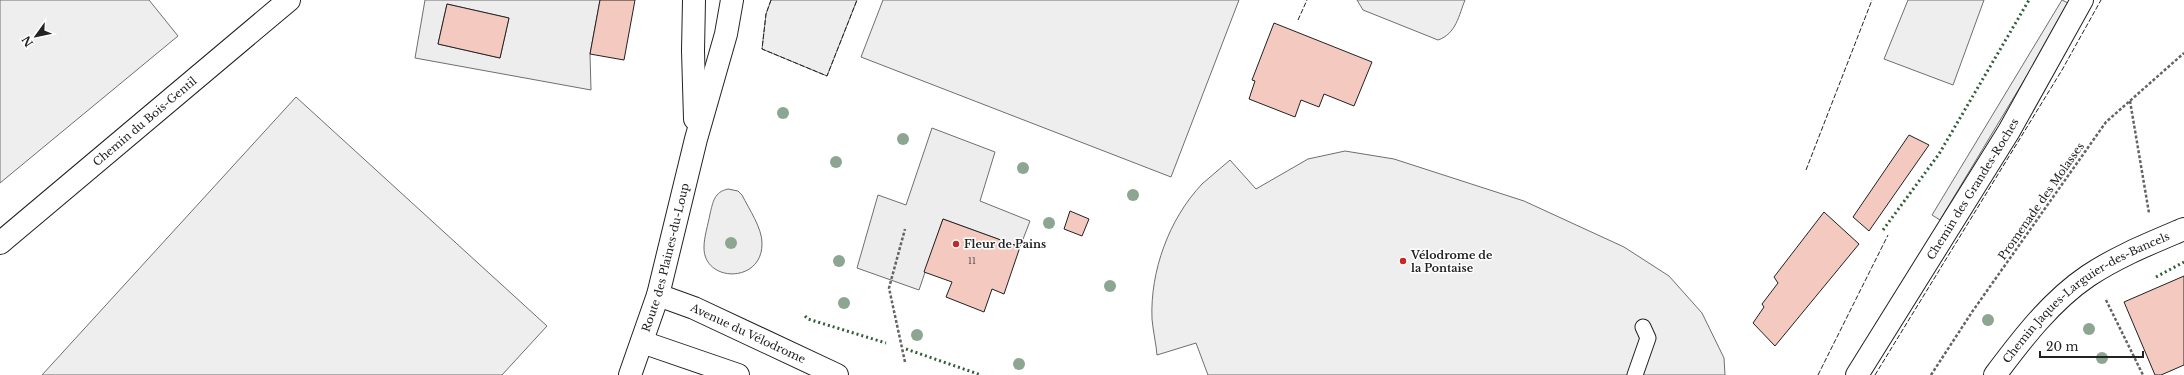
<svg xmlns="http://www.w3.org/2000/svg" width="2184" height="375" font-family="'Libre Baskerville',serif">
  <rect width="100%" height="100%" fill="#fff"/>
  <g fill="#eee" stroke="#6f6f6f">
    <polygon points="0,0 149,0 178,36 0,183"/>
    <polygon points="771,0 857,0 827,76 762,49 766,14"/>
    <polygon points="883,0 1239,0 1171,177 861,57"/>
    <path d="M 1357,0 L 1465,0 C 1459,15 1456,34 1438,40 L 1363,10 Z"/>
    <polygon points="1908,0 1984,0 1953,85 1884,59"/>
    <polygon points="296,97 547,326 502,375 42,375"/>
    <path d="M 1345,151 L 1394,159 L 1524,201 L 1624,247 L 1669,276 L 1702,313 L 1724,358 L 1725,375 L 1208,375 L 1196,343 L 1157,355 C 1156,343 1153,331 1152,319 C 1150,271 1169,219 1202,184 C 1211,176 1221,168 1230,160 L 1256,189 L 1308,159 Z"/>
    <path d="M 728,189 L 738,191 L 742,195 C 749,209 762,228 762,243 C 763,284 703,283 704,247 C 704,237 708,225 710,214 C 713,202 714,192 728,189 Z"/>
  </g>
  <g fill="#ededed" stroke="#6f6f6f" fill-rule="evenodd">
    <path d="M 425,0 L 600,0 L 590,54 L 591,90 L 415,58 ZM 447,4 L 509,18 L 500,58 L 438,44 Z"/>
    <polygon points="2062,0 2070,4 1940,220 1932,215"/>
    <polygon points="932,128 995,152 980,201 1030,221 1020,247 943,219 919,290 857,268 878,195 906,205"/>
  </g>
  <g fill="#f3c9c0" stroke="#222">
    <polygon points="600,0 635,0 624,60 590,54"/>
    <polygon points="447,4 509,18 500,58 438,44"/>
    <polygon points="1274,23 1372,62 1354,106 1324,94 1319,107 1301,100 1295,117 1249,99 1255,81 1252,80"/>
    <polygon points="1909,135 1929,145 1869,231 1853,217"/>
    <polygon points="1070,211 1089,219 1082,236 1064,229"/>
    <polygon points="1824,212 1859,244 1775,346 1753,323 1764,307 1762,304 1778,283 1774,277"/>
    <polygon points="943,219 1020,247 1004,294 992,289 984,312 946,297 952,282 924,272"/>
    <polygon points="2184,276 2184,365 2161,375 2155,375 2124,302"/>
  </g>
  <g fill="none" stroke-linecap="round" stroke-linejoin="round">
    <defs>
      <polyline id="service" points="1635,375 1648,338 1643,327"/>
      <g id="minor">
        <path id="s1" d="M 0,243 L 289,0"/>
        <path id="s2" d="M 1857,375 L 2009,131 L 2082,0"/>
        <path id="s3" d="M 1995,375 C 2022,339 2051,301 2088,276 C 2118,256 2151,243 2184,229"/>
      </g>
      <g id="tertiary">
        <path id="s4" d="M 658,295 L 694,308 L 837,375"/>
        <polyline points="642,342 738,375"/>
      </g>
      <g id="secondary">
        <polyline points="694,0 693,51 695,119"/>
        <path id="s5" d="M 630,375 L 658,295 L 696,139 L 726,34 L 732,0"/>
      </g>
    </defs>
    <use href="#service" stroke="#222" stroke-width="17"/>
    <use href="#minor" stroke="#222" stroke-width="24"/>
    <use href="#tertiary" stroke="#222" stroke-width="24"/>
    <use href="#secondary" stroke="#222" stroke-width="24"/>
    <g stroke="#646464" stroke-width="2.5" stroke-dasharray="3 2" stroke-linecap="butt">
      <polyline points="2130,101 2149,213"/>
      <polyline points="2106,300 2143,375"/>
      <polyline points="905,362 889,288 905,229"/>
      <polyline points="1931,375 1972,312 2106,122 2184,53"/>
    </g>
    <use href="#service" stroke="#fff" stroke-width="15"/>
    <use href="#minor" stroke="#fff" stroke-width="22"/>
    <use href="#tertiary" stroke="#fff" stroke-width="22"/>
    <use href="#secondary" stroke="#fff" stroke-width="22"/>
    <g stroke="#2f5e38" stroke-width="3" stroke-dasharray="2 3" stroke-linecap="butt">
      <polyline points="1883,230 1939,154 2029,0"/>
      <polyline points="2156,277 2184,262"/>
      <polyline points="805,316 808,319 886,343"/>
      <polyline points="906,349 981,375"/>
    </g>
    <g stroke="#222" stroke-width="1" stroke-dasharray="5 2" stroke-linecap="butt">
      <polyline points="771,0 766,14 762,49 827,76 857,0"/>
      <polyline points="1298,20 1307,0"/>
      <polyline points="1806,170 1872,0"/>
      <polyline points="1818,375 1888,235"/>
      <polyline points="1875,375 2062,70 2101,0"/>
    </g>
  </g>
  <g fill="#8da692">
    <circle cx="783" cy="113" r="6"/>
    <circle cx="903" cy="139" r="6"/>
    <circle cx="836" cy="162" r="6"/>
    <circle cx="1023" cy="168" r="6"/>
    <circle cx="1133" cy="195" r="6"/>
    <circle cx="1049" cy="223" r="6"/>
    <circle cx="731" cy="243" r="6"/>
    <circle cx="839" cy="261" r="6"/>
    <circle cx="1110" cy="286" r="6"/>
    <circle cx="844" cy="303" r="6"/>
    <circle cx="1988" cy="320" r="6"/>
    <circle cx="2089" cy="329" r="6"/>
    <circle cx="917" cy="335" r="6"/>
    <circle cx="2102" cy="358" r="6"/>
    <circle cx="1019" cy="364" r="6"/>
  </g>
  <g fill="#c62828" stroke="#fff" stroke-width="1.5">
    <circle cx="956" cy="244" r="4"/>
    <circle cx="1403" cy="261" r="4"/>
  </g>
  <g text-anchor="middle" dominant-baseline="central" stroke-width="3" stroke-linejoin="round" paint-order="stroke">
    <g font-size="9" fill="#564c4a">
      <text x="972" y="260">11</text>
    </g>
    <g font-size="11" fill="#222" stroke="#fff">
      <text stroke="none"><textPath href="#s1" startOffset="189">Chemin du Bois-Gentil</textPath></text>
      <text stroke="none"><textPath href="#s2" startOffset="219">Chemin des Grandes-Roches</textPath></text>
      <text transform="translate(2041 201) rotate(-55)">Promenade des Molasses</text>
      <text stroke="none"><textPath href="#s5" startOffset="123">Route des Plaines-du-Loup</textPath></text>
      <text stroke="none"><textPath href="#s3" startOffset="122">Chemin Jaques-Larguier-des-Bancels</textPath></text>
      <text stroke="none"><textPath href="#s4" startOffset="98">Avenue du Vélodrome</textPath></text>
    </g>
    <g font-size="11" font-weight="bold" fill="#222" stroke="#fff" text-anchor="start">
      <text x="964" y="244">Fleur de Pains</text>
      <text x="1411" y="255">Vélodrome de<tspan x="1411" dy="13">la Pontaise</tspan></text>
    </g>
  </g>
  <g transform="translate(36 36) rotate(237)" stroke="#ffffff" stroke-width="3" paint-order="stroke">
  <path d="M0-3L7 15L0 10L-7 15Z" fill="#222222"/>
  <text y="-6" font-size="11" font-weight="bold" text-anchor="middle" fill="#222222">N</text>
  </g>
  <path d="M2040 351v6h103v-6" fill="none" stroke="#222222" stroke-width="2"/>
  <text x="2046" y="351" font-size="12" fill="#222222" stroke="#ffffff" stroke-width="3" paint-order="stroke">20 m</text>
</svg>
